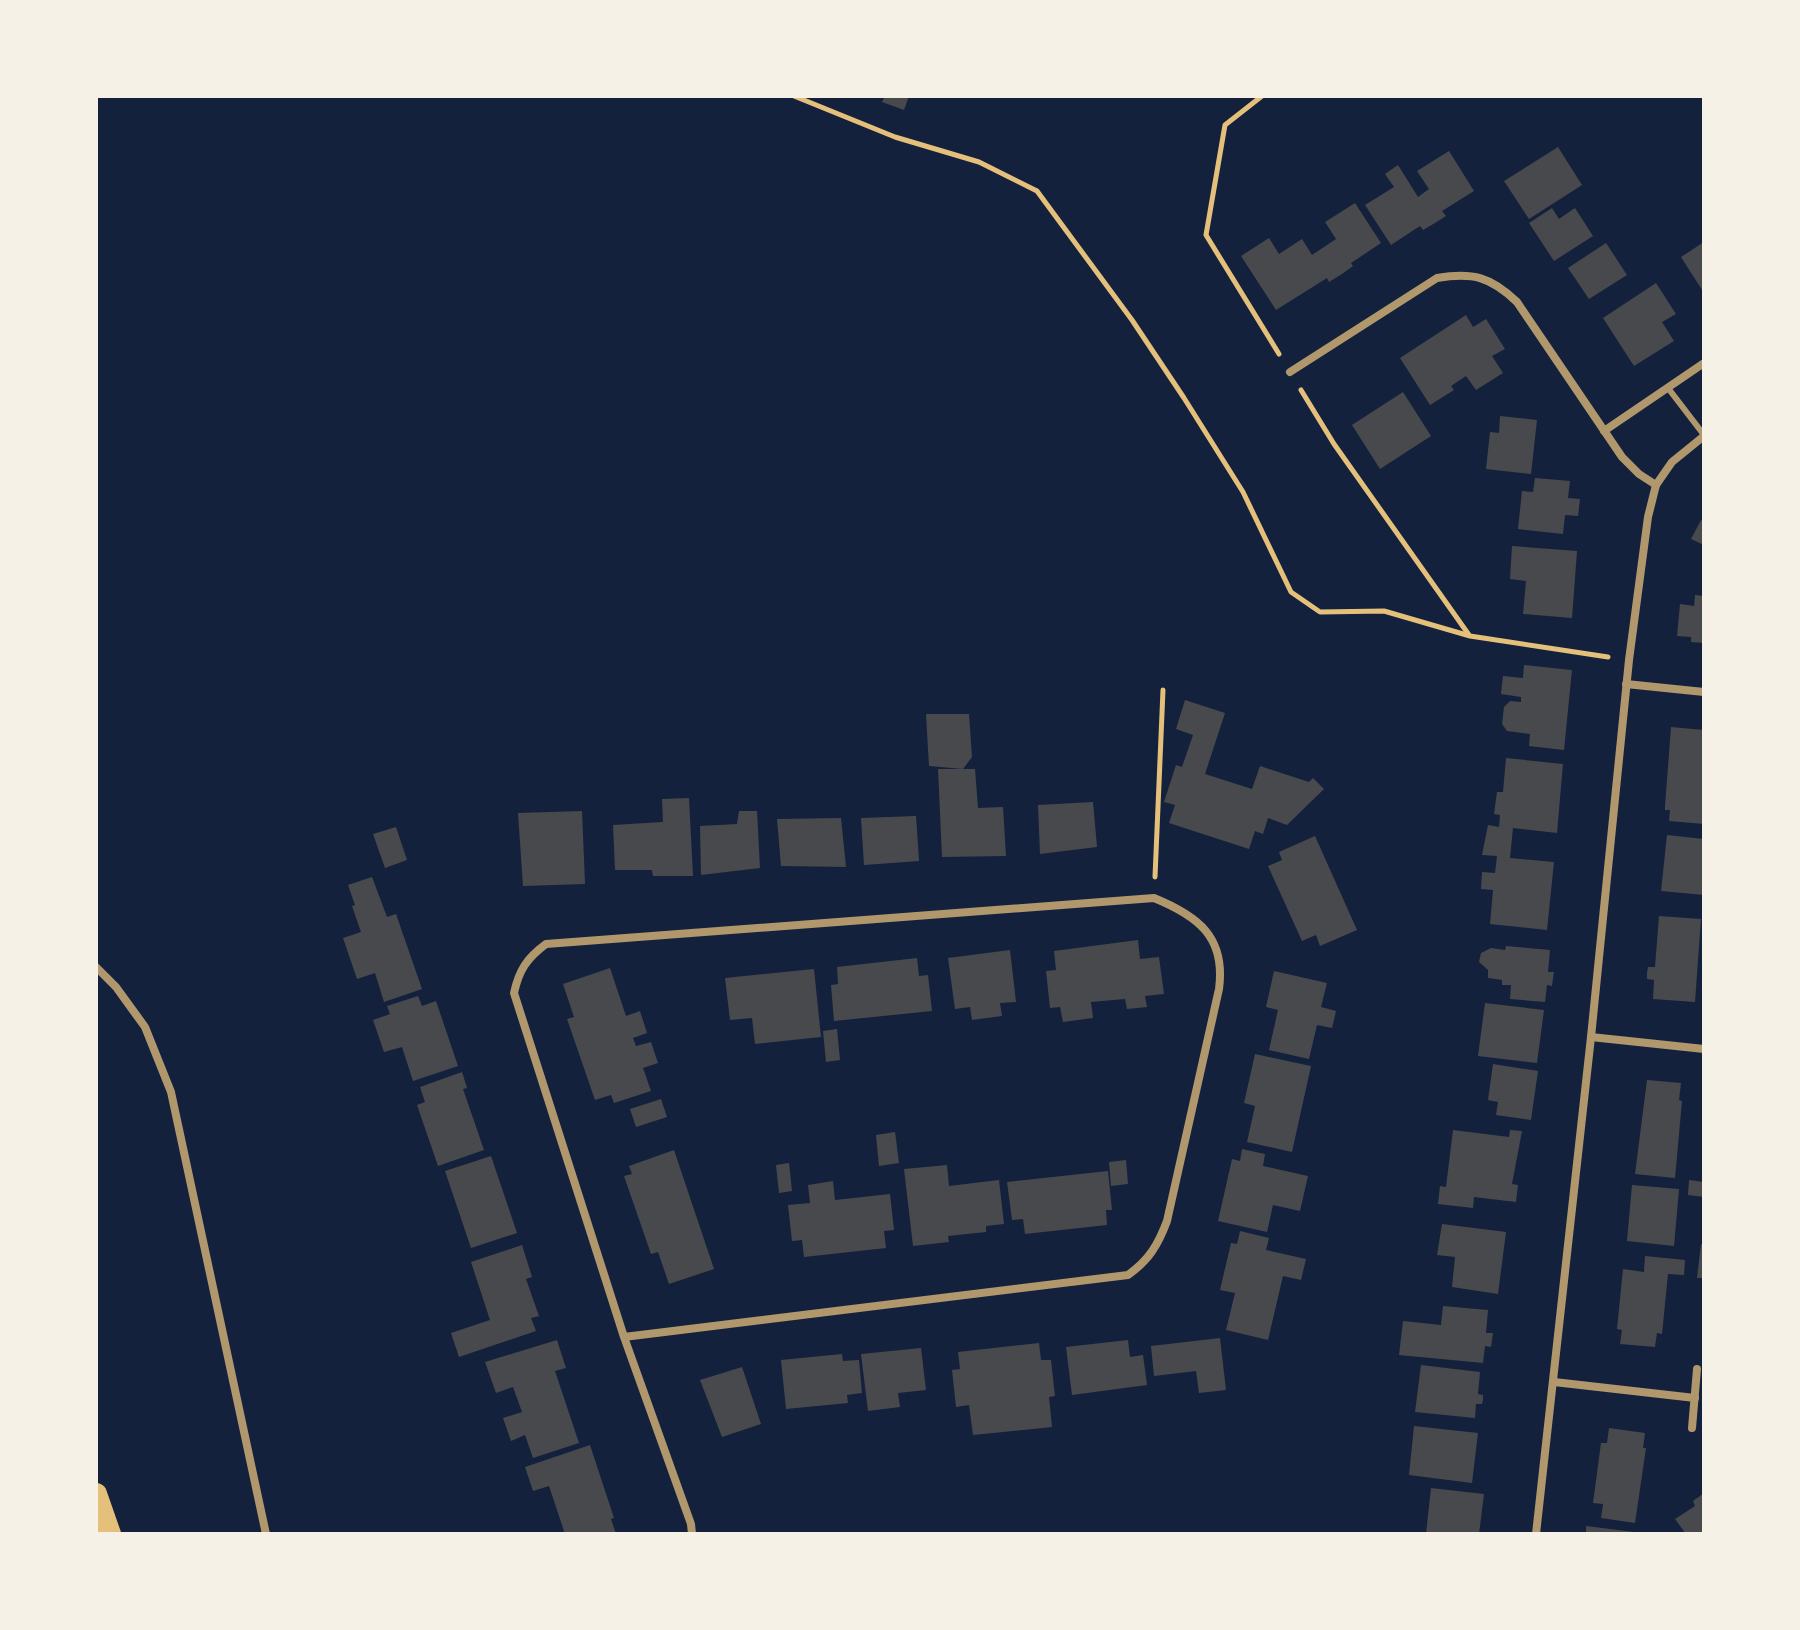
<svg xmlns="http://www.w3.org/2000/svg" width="1800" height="1630" font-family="'Roboto Serif',serif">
  <rect width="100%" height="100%" fill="#14213d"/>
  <g fill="#48494c">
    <polygon points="885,96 909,96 904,110 882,102"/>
    <polygon points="1558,147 1582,185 1529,219 1504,181"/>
    <polygon points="1449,151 1474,191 1442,211 1446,216 1435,223 1423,230 1420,226 1391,245 1365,205 1394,187 1385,174 1398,165 1418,197 1429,189 1417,171"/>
    <polygon points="1355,203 1381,243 1351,263 1353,266 1342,274 1329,282 1327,278 1276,310 1241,256 1269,238 1279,254 1302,239 1312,255 1336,239 1325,222"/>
    <polygon points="1552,208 1559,219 1575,208 1593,236 1554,261 1529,223"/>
    <polygon points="1704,242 1704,293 1681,257"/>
    <polygon points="1606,243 1627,275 1589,299 1568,268"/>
    <polygon points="1656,283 1676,314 1662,322 1674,341 1634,366 1603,318"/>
    <polygon points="1466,315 1473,327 1486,319 1505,349 1492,356 1503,373 1476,390 1466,376 1451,386 1454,390 1430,405 1400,358"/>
    <polygon points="1403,392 1431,436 1380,469 1352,425"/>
    <polygon points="1500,416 1537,420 1531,474 1486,469 1490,432 1499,433"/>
    <polygon points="1535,478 1570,481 1568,498 1580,499 1578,516 1565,515 1563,534 1518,529 1522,491 1533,492"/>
    <polygon points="1701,520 1704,522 1704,545 1691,539"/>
    <polygon points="1512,546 1577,551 1572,618 1523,614 1526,581 1510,579"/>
    <polygon points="1695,595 1704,596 1704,643 1691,642 1691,637 1677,636 1680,604 1694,606"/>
    <polygon points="1524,665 1572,670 1564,750 1529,746 1530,734 1507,731 1502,724 1504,707 1510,701 1521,702 1521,697 1501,694 1503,676 1523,678"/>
    <polygon points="1185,700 1225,713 1205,774 1252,789 1260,766 1309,782 1313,778 1324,789 1287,825 1268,818 1263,834 1255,831 1249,849 1169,823 1175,805 1164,802 1176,765 1182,767 1193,735 1176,729"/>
    <polygon points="926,714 969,714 972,757 963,769 929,766"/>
    <polygon points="1671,727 1704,730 1704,824 1669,821 1670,810 1665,810 1665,806"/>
    <polygon points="1506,758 1563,764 1557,833 1513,828 1510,858 1554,862 1547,930 1490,924 1493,890 1481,889 1482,872 1495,873 1497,856 1482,855 1488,825 1499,827 1500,815 1494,814 1497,792 1503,792"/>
    <polygon points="938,769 975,769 978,808 1003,807 1006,856 942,857"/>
    <polygon points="689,798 693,876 653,876 652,870 615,870 613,825 663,822 662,799"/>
    <polygon points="1093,802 1097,847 1040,854 1038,805"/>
    <polygon points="582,811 585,884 523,886 518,813"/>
    <polygon points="739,811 757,811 760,868 701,875 700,826 737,824"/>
    <polygon points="916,816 919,861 864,865 861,818"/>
    <polygon points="841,818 846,867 781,866 777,819"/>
    <polygon points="396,827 407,860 385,868 373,834"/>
    <polygon points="1667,835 1704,839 1704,895 1661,891"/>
    <polygon points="1315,836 1357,930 1320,946 1316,935 1302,941 1268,866 1282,860 1279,852"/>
    <polygon points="372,877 387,917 396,914 422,989 384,1002 375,973 357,979 343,938 361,932 352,906 355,905 348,885"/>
    <polygon points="1659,916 1701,919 1695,1002 1653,999 1654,980 1647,979 1647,973 1648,967 1655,967"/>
    <polygon points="1138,940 1140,959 1159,957 1164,994 1145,996 1147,1007 1127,1009 1125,999 1091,1002 1093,1018 1063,1022 1060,1007 1050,1008 1046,971 1056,970 1054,951"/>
    <polygon points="1506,946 1550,950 1548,972 1554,972 1553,978 1552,986 1547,985 1545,1002 1510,999 1511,985 1502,985 1502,980 1488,978 1488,970 1479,962 1481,953 1491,948 1505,950"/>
    <polygon points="1010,950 1016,1002 1000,1003 1002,1016 972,1020 970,1007 955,1009 948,958"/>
    <polygon points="917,958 919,976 928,975 932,1011 834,1021 831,985 838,984 837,967"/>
    <polygon points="610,968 626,1016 640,1011 647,1033 633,1038 636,1046 651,1042 658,1063 643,1068 651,1091 614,1103 611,1095 595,1100 567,1019 574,1017 563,984"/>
    <polygon points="814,969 821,1037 755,1044 752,1018 730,1020 725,978"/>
    <polygon points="1274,971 1327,983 1321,1007 1336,1011 1332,1028 1317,1025 1309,1059 1269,1050 1278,1010 1266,1007"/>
    <polygon points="418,996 422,1006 436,1001 458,1066 413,1081 402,1047 384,1052 373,1020 390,1014 387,1006"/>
    <polygon points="1485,1003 1544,1010 1537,1063 1478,1056"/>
    <polygon points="837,1029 840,1060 826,1062 823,1031"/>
    <polygon points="1255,1054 1311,1066 1292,1152 1247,1142 1255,1106 1244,1103"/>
    <polygon points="1493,1064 1538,1071 1531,1120 1496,1115 1498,1102 1488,1100"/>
    <polygon points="462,1072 467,1088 463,1089 484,1150 438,1166 417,1105 425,1102 420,1087"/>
    <polygon points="1647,1080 1681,1083 1679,1100 1682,1101 1675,1178 1635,1174"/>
    <polygon points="661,1099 667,1117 636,1127 630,1109"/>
    <polygon points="1453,1130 1509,1137 1510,1130 1522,1131 1512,1184 1518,1185 1516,1202 1474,1197 1473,1208 1438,1204 1440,1186 1446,1187"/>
    <polygon points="895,1132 899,1163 879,1166 876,1135"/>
    <polygon points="1242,1149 1265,1154 1263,1166 1308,1176 1300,1211 1273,1205 1267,1232 1218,1221 1232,1159 1240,1161"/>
    <polygon points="674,1150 714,1269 669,1284 658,1252 651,1254 624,1176 632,1174 629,1166"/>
    <polygon points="491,1156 517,1233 471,1248 445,1171"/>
    <polygon points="1126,1160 1128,1184 1111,1186 1109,1162"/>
    <polygon points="789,1163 792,1191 779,1193 776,1165"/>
    <polygon points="947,1165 949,1186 999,1180 1004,1224 986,1226 986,1232 948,1236 949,1242 913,1246 904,1169"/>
    <polygon points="1108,1171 1112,1210 1106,1210 1107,1225 1025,1234 1023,1219 1012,1220 1007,1182"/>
    <polygon points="1689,1180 1704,1182 1704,1197 1688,1195"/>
    <polygon points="833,1181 835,1200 890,1194 894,1230 884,1231 886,1248 804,1257 802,1240 792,1241 788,1205 810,1203 808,1185"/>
    <polygon points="1632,1185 1679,1189 1674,1246 1627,1241"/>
    <polygon points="1442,1224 1506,1232 1498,1294 1452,1287 1455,1257 1437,1255"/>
    <polygon points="1240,1231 1269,1238 1266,1250 1306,1259 1301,1280 1283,1276 1268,1340 1226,1330 1235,1293 1220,1290 1231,1243 1237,1244"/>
    <polygon points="1701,1244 1704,1245 1704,1278 1697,1278"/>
    <polygon points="522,1245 532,1277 526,1279 539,1316 531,1318 536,1331 459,1357 451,1333 490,1320 471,1262"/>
    <polygon points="1645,1256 1685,1260 1684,1275 1668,1274 1662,1334 1657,1333 1655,1347 1620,1344 1622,1330 1617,1329 1623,1269 1644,1272"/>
    <polygon points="1443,1306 1488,1310 1486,1333 1493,1333 1491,1347 1485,1346 1483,1363 1399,1355 1403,1321 1441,1325"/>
    <polygon points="1220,1338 1226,1390 1199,1393 1196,1371 1154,1376 1151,1346"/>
    <polygon points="557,1340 566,1368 555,1371 579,1443 533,1458 525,1435 511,1441 503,1418 522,1412 513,1387 496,1393 485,1362"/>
    <polygon points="1128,1340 1130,1357 1143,1355 1147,1385 1072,1395 1066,1347"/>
    <polygon points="1039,1343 1041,1360 1051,1360 1055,1396 1049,1397 1052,1427 973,1435 969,1405 956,1407 952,1370 960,1369 958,1352"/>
    <polygon points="921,1348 926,1390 898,1393 900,1407 868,1411 861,1354"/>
    <polygon points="842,1354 843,1361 859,1360 862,1393 847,1395 848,1403 786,1409 781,1360"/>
    <polygon points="1421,1365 1480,1372 1478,1394 1483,1395 1483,1400 1482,1404 1476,1404 1475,1418 1415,1412"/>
    <polygon points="742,1367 761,1424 722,1437 700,1380"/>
    <polygon points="1414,1426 1478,1433 1472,1483 1409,1475"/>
    <polygon points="1609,1428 1645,1433 1643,1448 1646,1448 1635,1523 1601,1518 1603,1504 1593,1503 1601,1443 1607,1443"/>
    <polygon points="590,1445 614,1518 611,1519 616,1534 565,1534 549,1486 533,1491 525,1467"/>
    <polygon points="1431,1488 1484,1494 1479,1534 1426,1534"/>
    <polygon points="1704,1493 1704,1534 1686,1534 1675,1519 1695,1506 1693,1501"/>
    <polygon points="1586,1526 1634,1532 1634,1534 1586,1534"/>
  </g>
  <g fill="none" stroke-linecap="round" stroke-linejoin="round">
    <g stroke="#e5c07b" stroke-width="5">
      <polyline points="794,96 895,137 979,162 1037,191 1132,320 1184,398 1243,492 1291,592 1320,612 1384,611 1470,636 1608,657"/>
      <polyline points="1262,96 1225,125 1206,235 1279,354"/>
      <polyline points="1301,390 1334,444 1469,635"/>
      <polyline points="1155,877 1163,690"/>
    </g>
    <polyline stroke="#b1986c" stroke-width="6" points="1668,388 1704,435"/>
    <g stroke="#b1986c" stroke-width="8">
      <path d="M 1290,372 L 1437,278 C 1473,272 1491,277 1517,302 L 1622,457 L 1639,474 L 1656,485"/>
      <polyline points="1604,431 1704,363"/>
      <polyline points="1626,684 1704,692"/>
      <polyline points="96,967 116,987 145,1027 171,1092 266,1534"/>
      <polyline points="1591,1037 1704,1049"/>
      <path d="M 624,1337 L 1128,1275 C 1149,1260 1158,1245 1167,1221 L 1219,989 C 1226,937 1198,916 1154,898 L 546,944 C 527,958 519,970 514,993 L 624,1337 L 691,1524 L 692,1534"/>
      <polyline points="1554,1382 1695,1398"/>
      <polyline points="1692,1428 1697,1369"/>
      <polyline points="1536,1534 1591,1037 1629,660 1648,517 1656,485 1672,462 1704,436"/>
    </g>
    <polyline stroke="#e5c07b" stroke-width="22" points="96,1494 110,1534"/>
  </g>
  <rect width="1800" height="1630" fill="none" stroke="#f6f1e7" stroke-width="196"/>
</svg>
